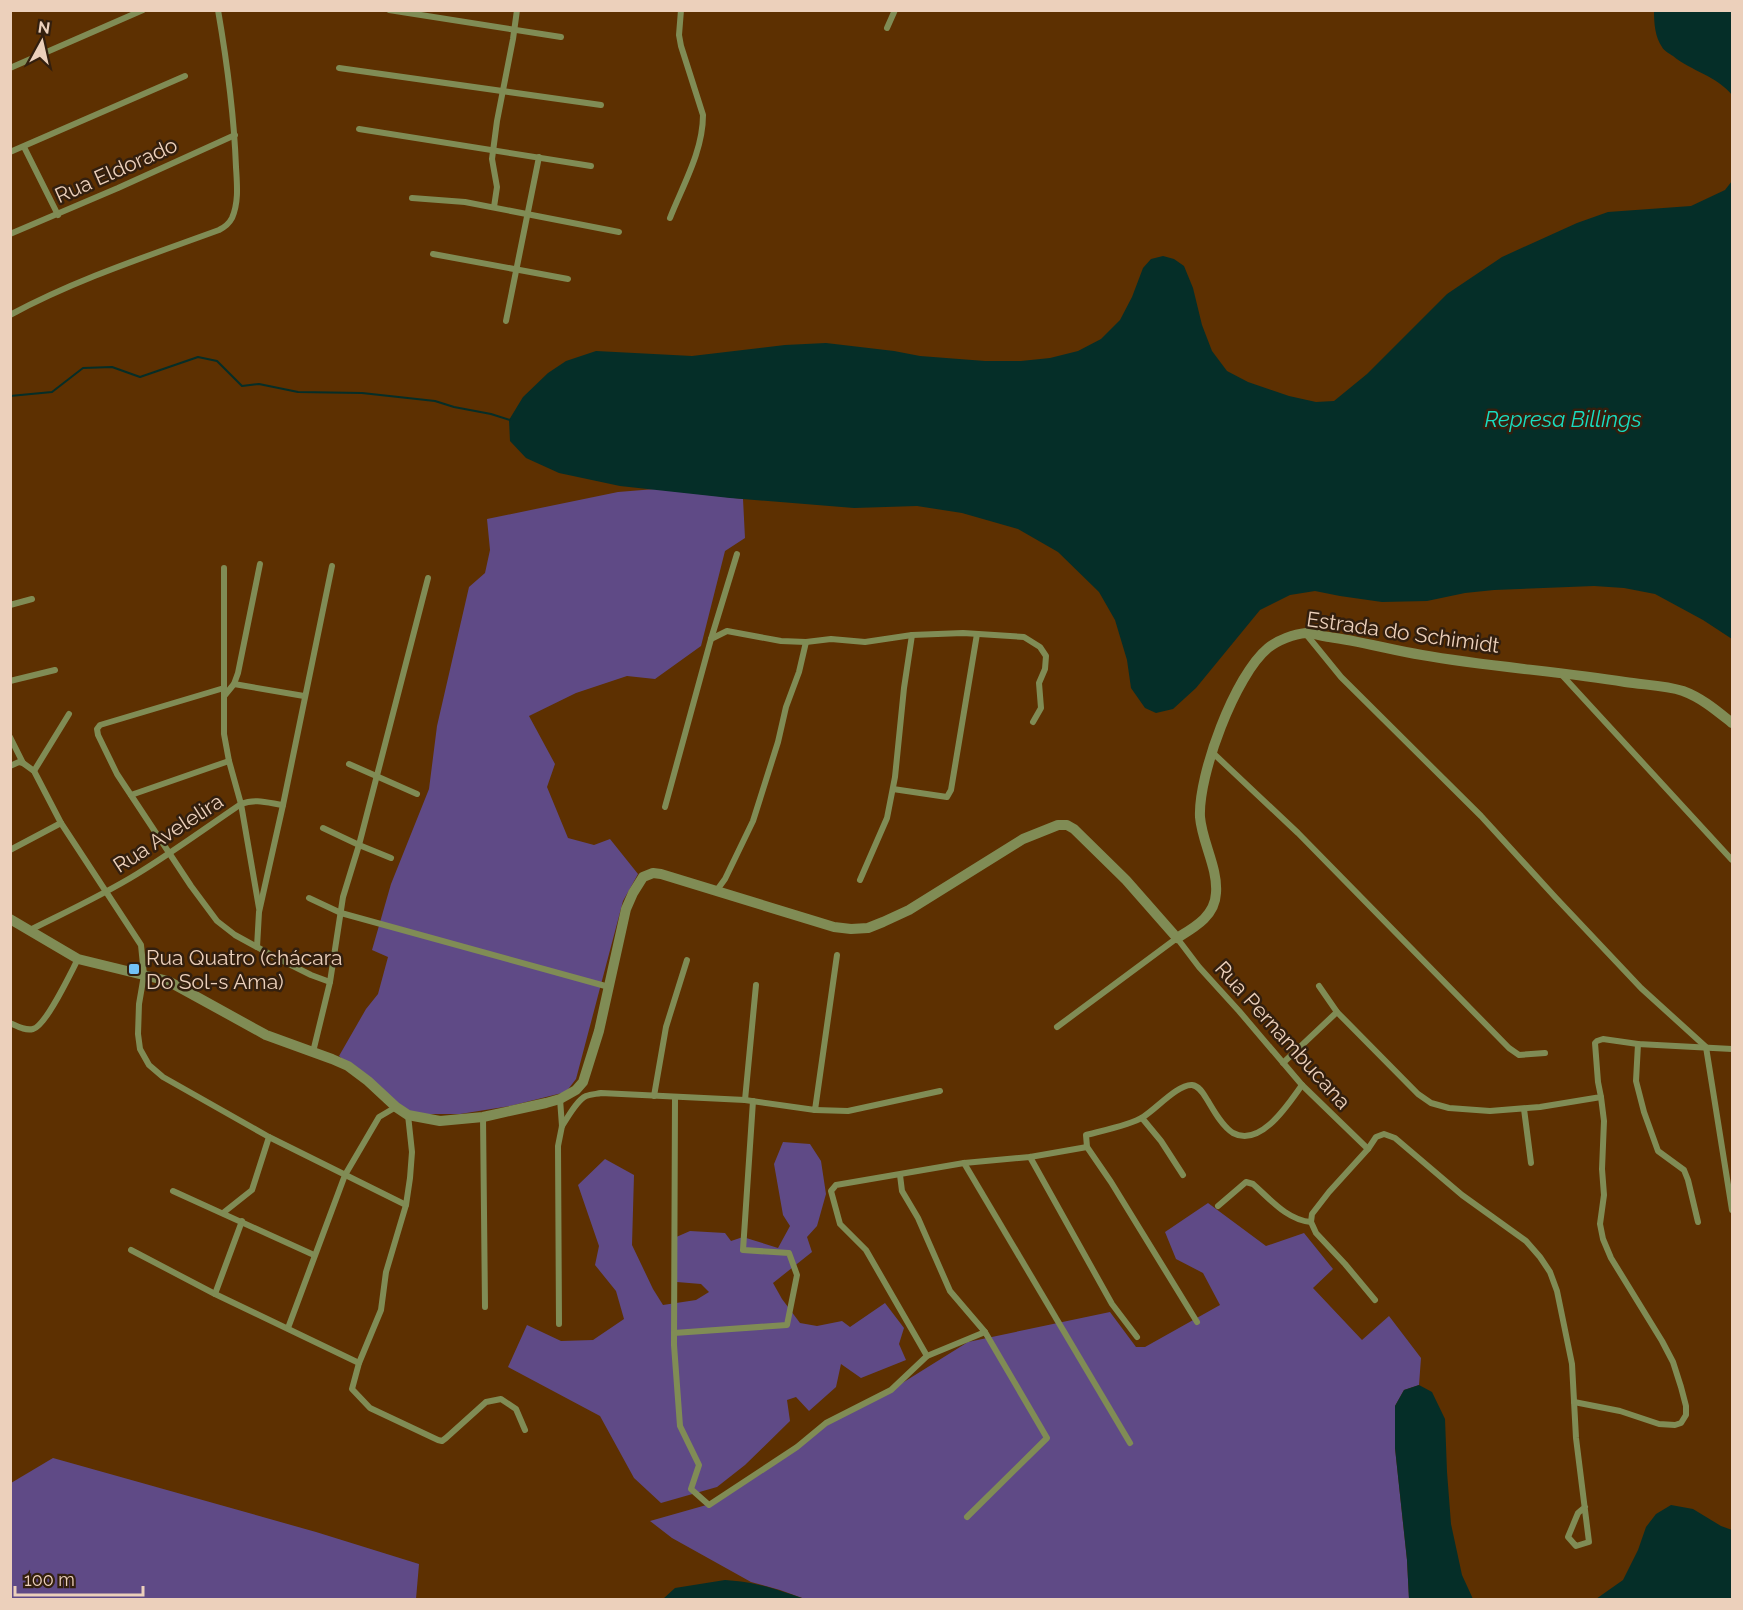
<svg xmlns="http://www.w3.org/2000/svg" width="1743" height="1610" font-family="Raleway,sans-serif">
  <rect width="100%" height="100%" fill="#5d3001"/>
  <g fill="#5f4a86">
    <polygon points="655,489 743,499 745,538 725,551 701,646 655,679 627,676 576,693 529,716 555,764 547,787 568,838 594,845 610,839 638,874 623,901 576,1079 566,1092 510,1106 460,1114 416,1114 397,1106 339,1056 366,1009 378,994 388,957 372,950 391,884 429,789 437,726 469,587 485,573 490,550 487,519 618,492"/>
    <polygon points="783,1142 810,1144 821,1161 826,1194 817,1226 807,1237 812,1252 773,1283 782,1299 800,1323 817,1326 842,1321 850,1327 885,1303 904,1328 899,1344 906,1360 861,1378 841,1364 836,1387 809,1411 796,1397 787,1400 790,1421 745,1465 717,1487 661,1503 634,1478 600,1416 508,1367 527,1325 561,1341 593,1340 624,1319 616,1291 595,1265 599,1246 578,1185 605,1159 634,1175 632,1245 653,1289 663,1305 696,1300 709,1292 701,1284 677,1282 674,1238 690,1231 725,1233 731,1241 743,1237 778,1248 790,1226 783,1215 774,1164"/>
    <polygon points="1208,1203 1266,1246 1304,1233 1333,1269 1313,1288 1362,1340 1389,1316 1421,1358 1419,1385 1404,1390 1395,1406 1395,1448 1407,1560 1409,1599 805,1599 780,1590 751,1582 672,1538 650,1521 717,1502 826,1423 891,1390 968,1342 1110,1312 1136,1347 1145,1347 1220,1305 1203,1273 1176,1259 1165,1232"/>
    <polygon points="53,1458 316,1532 419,1564 416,1599 11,1599 11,1483"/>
  </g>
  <g fill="#052e28">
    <path d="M 1654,11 L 1732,11 L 1732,95 C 1717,76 1691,71 1673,56 C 1670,54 1664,51 1662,47 C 1655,37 1654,23 1654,11 Z"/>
    <polygon points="1732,181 1732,639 1703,620 1655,594 1624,588 1594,586 1494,590 1465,593 1427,601 1382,602 1340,596 1315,591 1290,595 1260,610 1196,688 1173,709 1156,713 1145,708 1131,688 1127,660 1115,620 1099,592 1058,552 1018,529 962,513 917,506 854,508 730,498 620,486 559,473 526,458 510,441 509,420 523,397 548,373 566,361 596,351 692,356 785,345 826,343 894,351 920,356 985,361 1021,361 1050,358 1078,351 1101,339 1120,320 1132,297 1143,268 1151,259 1163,256 1174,259 1184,266 1193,288 1202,325 1212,351 1227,371 1248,382 1289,396 1316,402 1334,401 1367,374 1447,294 1502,257 1577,223 1608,212 1691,206 1725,190"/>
    <polygon points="1419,1385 1432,1392 1445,1419 1447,1472 1451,1524 1462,1575 1473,1599 1409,1599 1407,1560 1395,1448 1395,1406 1404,1390"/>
    <polygon points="1671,1505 1693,1509 1721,1526 1732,1530 1732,1599 1596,1599 1623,1580 1638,1550 1646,1527 1656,1514"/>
    <path d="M 725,1580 C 757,1582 775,1589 805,1599 L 663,1599 L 675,1588 Z"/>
  </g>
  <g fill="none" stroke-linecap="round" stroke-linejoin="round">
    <polyline stroke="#052e28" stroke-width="2" points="10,396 52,392 83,368 112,367 140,377 198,357 217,361 242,386 259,384 298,392 362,393 435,401 454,407 491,414 510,420"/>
    <g stroke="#808c55" stroke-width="6">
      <polyline points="389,10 561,37"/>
      <polyline points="887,28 895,10"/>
      <polyline points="10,68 143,10"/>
      <polyline points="339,68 601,105"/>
      <polyline points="359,129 591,166"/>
      <polyline points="24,147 58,215"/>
      <polyline points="10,152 185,76"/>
      <polyline points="412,198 465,202 619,232"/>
      <polyline points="494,207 497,187 492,159 497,121 513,39 517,10"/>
      <path d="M 670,218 C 683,185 703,151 703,115 L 681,46 L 679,35 L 681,10"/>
      <polyline points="10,234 118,188 235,135"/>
      <polyline points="433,254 568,279"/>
      <path d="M 10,315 C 77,279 148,256 219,230 C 225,227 229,224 232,218 C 239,202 237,184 236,167 C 234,115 227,62 218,10"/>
      <polyline points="506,321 539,157"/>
      <polyline points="224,568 224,734 229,761 241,804 259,908"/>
      <polyline points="10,605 32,599"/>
      <polyline points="1306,634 1341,677 1481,816 1556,898 1641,988 1706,1047 1732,1210"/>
      <polyline points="711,639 727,631 781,641 806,642 831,639 865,642 912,635 963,633 1024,637 1040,647 1046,656 1045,669 1039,683 1041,708 1033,722"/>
      <polyline points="1561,674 1732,860"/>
      <polyline points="10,681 55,670"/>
      <polyline points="234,684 304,696"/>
      <polyline points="224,688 100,725 97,729 98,735 117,774 191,886 217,921 235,935 277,958 311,975 330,982"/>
      <polyline points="225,695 234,684 238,673 260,564"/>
      <polyline points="10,737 23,763"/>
      <polyline points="1213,753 1298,833 1509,1048 1519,1055 1545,1053"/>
      <polyline points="349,764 417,794"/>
      <polyline points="10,766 19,762 23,763 34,771 61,823 141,945 144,975 139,1004 138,1034 140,1049 149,1065 163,1077 269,1137 406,1205"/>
      <polyline points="34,771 69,714"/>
      <polyline points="893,789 947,797 951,790 977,634"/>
      <polyline points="131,795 229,761"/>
      <polyline points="665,807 711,639 737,554"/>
      <polyline points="323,828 359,845 391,858"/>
      <polyline points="10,850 61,823"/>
      <polyline points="860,880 887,818 895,777 904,688 912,635"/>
      <polyline points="717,890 725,879 753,821 778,742 786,707 799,672 806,642"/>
      <polyline points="309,898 341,913 609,987"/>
      <path d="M 30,930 C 66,912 103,895 137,874 C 173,852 207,827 241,804 C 255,798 269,803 283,805"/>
      <polyline points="257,947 259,912 283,805 332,566"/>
      <polyline points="1319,986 1337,1012 1418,1094 1431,1103 1449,1108 1490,1111 1540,1107 1601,1097 1598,1082 1595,1043 1597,1041 1603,1039 1638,1044 1732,1049"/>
      <path d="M 10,1023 C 17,1026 25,1031 33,1029 C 46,1026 71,972 78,959"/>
      <polyline points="1057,1027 1177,938 1199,967 1239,1011 1302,1085 1368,1149"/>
      <polyline points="1638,1044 1636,1081 1644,1112 1658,1151 1684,1170 1688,1180 1698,1222"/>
      <polyline points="313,1052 330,982 343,897 359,845 428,578"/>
      <polyline points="1283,1063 1337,1012"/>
      <polyline points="654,1096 666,1027 687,960"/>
      <polyline points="675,1097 674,1345 680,1426 699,1465 691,1489 709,1505 797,1447 826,1423 891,1390 927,1356 985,1332"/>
      <polyline points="745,1100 756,985"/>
      <polyline points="1524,1109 1531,1163"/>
      <polyline points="815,1110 848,1111 940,1091"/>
      <polyline points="408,1115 412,1152 410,1178 406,1205 386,1272 381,1310 359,1363 352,1389 370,1408 438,1440 442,1441 446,1438 486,1402 501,1399 516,1409 525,1430"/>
      <polyline points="483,1117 485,1307"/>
      <polyline points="1142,1118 1161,1141 1183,1175"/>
      <path d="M 562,1126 C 568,1117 577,1100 586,1096 C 591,1094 597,1094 601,1093 L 745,1100 L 815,1110 L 837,955"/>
      <polyline points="1030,1157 1112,1304 1137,1337"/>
      <polyline points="964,1163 1130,1443"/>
      <polyline points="900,1175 902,1191 918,1218 950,1291 985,1332 1047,1438 967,1517"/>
      <polyline points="173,1191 314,1255"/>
      <path d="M 1218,1206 L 1246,1182 L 1253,1184 C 1270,1199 1287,1220 1311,1222"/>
      <polyline points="223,1213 252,1190 269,1137"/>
      <polyline points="131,1250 215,1294 359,1363"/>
      <polyline points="215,1294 242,1221"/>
      <polyline points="1375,1300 1345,1264 1316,1233 1311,1222 1312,1214 1329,1192 1368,1149 1376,1137 1384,1134 1395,1138 1462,1195 1526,1241 1540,1257 1550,1272 1557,1291 1572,1364 1576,1438 1589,1542 1576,1546 1568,1537 1578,1513 1585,1507"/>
      <path d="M 1197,1322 L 1111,1182 L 1087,1147 L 1086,1135 C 1101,1131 1131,1125 1143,1117 C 1155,1110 1178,1084 1192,1085 C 1200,1086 1204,1095 1208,1101 C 1214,1111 1222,1126 1233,1133 C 1261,1148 1289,1103 1302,1085"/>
      <polyline points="559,1324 558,1146 562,1126 560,1099"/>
      <polyline points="288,1328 345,1175 379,1117 396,1107"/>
      <polyline points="674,1333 787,1325 797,1275 789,1253 743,1250 753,1101"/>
      <polyline points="927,1356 866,1250 840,1224 831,1191 836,1185 964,1163 1030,1157 1087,1147"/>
      <polyline points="1574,1402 1620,1411 1659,1424 1675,1425 1681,1423 1686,1415 1686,1406 1681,1387 1673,1362 1662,1341 1611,1258 1603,1239 1600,1224 1604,1195 1602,1169 1604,1121 1601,1097"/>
    </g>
    <path stroke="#808c55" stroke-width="10" d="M 10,919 L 78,959 L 168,981 L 266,1035 L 332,1059 L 348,1066 L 368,1081 L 396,1107 L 408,1115 L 440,1121 L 483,1117 L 546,1103 L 560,1099 L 576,1090 L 583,1082 L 599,1031 L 626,909 L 633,893 L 643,877 L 653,873 L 661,874 L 834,927 L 851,929 L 868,928 L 883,922 L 909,910 L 1023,839 L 1058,825 L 1067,825 L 1074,829 L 1126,880 L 1177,938 C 1195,927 1215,916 1216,893 C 1218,868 1202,842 1200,817 C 1198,775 1235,675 1268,648 C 1278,640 1294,634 1306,633 C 1313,633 1321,636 1329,637 C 1360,641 1391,650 1422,655 C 1489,667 1558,671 1625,682 C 1644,685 1665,685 1683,691 C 1702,698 1717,711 1732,723"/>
  </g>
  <rect fill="#72c1f5" stroke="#331f0e" stroke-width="2" x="128" y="963" width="12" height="12" rx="3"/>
  <g text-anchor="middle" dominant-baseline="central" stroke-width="5" stroke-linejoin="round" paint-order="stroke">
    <g font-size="21" fill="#ecd0bb" stroke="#331f0e">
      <text transform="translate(116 170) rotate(-24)">Rua Eldorado</text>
      <text transform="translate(1403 632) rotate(8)">Estrada do Schimidt</text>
      <text transform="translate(168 833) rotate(-33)">Rua Avelelira</text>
      <text transform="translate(1283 1035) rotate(48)">Rua Pernambucana</text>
    </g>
    <g font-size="21" fill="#ecd0bb" stroke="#331f0e" text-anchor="start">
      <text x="146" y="957">Rua Quatro (chácara<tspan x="146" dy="24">Do Sol-s Ama)</tspan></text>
    </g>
    <g font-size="22" font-style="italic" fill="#18dec2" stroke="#331f0e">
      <text x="1563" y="419">Represa Billings</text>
    </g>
  </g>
  <rect width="1743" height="1610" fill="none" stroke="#ecd0bb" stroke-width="24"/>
  <g transform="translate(42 42) rotate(8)" stroke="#331f0e" stroke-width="4.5" paint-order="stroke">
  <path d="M0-4.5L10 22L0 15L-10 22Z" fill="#ecd0bb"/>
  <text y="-9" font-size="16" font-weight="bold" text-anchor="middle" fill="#ecd0bb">N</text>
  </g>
  <path d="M15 1586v9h128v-9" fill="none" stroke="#ecd0bb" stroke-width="3"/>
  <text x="24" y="1586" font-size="18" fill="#ecd0bb" stroke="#331f0e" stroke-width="4.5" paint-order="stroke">100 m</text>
</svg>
